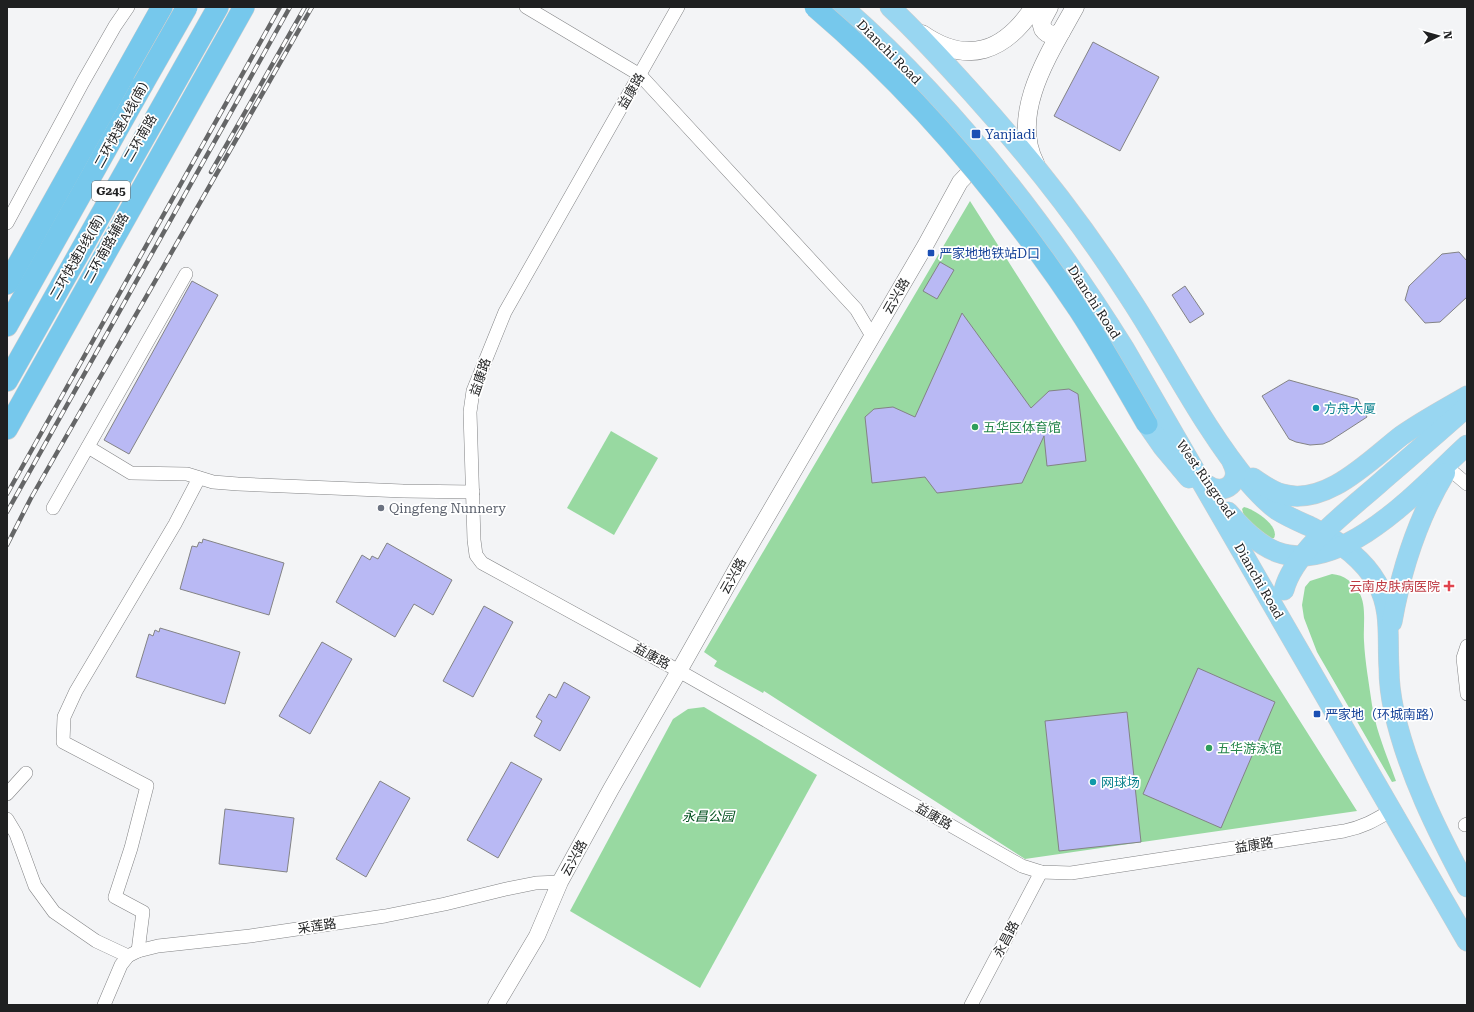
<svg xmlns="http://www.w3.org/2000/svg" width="1474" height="1012" font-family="'Roboto Serif','Noto Sans SC',serif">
  <rect width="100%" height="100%" fill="#f3f4f6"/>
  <g fill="#98d9a1">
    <polygon points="970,201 1357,811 1025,859 764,691 763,693 714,666 717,661 704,652"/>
    <polygon points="611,431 658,458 614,535 567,508"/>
    <path d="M 1244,507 C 1254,509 1280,526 1274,538 L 1268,539 L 1244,516 L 1242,509 Z"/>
    <path d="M 1332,574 C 1344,575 1353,582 1359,592 C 1367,606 1363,625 1364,641 C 1365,662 1369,683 1372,705 C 1376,731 1387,756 1396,781 L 1392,782 L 1317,652 L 1304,618 L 1302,605 L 1305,587 L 1310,581 Z"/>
    <polygon points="704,707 817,775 700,988 570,911 673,719 688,709"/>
  </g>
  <g fill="#b9b9f4" stroke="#838385">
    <polygon points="1093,42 1159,77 1120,151 1054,116"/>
    <polygon points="1459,252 1467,261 1467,297 1440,322 1425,323 1405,300 1409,286 1442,254"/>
    <polygon points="940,262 954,270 937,299 923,291"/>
    <polygon points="192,281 218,295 129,454 104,440"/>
    <polygon points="1185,286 1204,314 1190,323 1172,295"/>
    <polygon points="962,313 1031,408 1049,391 1069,389 1078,394 1086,461 1047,466 1044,436 1022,483 937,493 925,477 872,483 865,417 874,409 893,407 915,417"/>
    <polygon points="1289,380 1358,399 1367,417 1330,441 1323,444 1310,445 1296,442 1289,439 1262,396"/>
    <polygon points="203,539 284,563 269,615 180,589 192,546 197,547 199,542 202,543"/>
    <polygon points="387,543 452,580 433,615 414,604 395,637 336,602 362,555 370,560 372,556 378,559"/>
    <polygon points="484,606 513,622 473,697 443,681"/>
    <polygon points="160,628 240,652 225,704 136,677 149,634 153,636 155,630 159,632"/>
    <polygon points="322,642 352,659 310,734 279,716"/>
    <polygon points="1198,668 1275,702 1221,828 1143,794"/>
    <polygon points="564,682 590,697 560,751 534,736 542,721 536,717 549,694 556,698"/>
    <polygon points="1127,712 1141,842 1059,851 1045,721"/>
    <polygon points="511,762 542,779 498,858 467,840"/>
    <polygon points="380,781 410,798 366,877 336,859"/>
    <polygon points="225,809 294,818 287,872 219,864"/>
  </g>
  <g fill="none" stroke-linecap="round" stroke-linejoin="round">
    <defs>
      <g id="minor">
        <polyline points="526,7 640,75 856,309 872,336"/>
        <path d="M 678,7 L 505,312 L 473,391 L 470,412 L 474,540 L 476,555 L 482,563 L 679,671 L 1022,866 L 1041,872 L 1071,873 L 1344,831 C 1364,827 1375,820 1392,810"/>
        <polyline points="7,223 83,82 115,26 128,7"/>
        <polyline points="88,447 131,473 187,474 213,482 238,484 403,491 473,492"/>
        <polyline points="1448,468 1467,484"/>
        <polyline points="53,508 186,274"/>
        <polyline points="1467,646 1463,658 1467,694"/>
        <polyline points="7,794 26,773"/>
        <polyline points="7,819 16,834 35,886 54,912 96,941 128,956"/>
        <polyline points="1465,825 1467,824"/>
        <polyline points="138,951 143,912 115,897 131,848 147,786 63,742 64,717 76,691 175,524 199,478"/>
        <polyline points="104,1005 121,965 128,956 138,951 158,946 250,936 385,916 445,904 506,889 536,883 560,882"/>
        <polyline points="971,1005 1041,872"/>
      </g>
      <polyline id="tertiary" points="496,1005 537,936 560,882 611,789 679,671 737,568 925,246 960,182 980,161"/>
      <g id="secondary">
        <path d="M 1049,7 L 1041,22 L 1043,29 C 1048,36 1055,36 1061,32"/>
        <path d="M 922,34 C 968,66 1005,51 1034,7"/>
        <path d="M 1035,163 C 1009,112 1051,51 1075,7"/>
      </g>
      <g id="primary">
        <path d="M 843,7 C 952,103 1047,225 1124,348 L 1467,941"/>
        <path d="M 890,7 C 919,34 946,64 973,94 C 1029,156 1081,222 1126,292 C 1168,355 1201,425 1250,484 C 1258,493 1267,503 1277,510 C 1288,517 1300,522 1311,527 C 1337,540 1362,557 1377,583 C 1392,610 1387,638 1389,668 C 1389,682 1391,697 1394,711 C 1408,773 1437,831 1467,887"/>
        <polyline points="1147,424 1163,447 1189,478"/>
        <path d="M 1253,478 C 1262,484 1271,491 1282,494 C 1326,507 1370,460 1401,436 C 1422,421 1445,409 1467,396"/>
        <path d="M 1207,485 C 1225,497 1243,481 1232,462"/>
        <path d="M 1228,512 C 1242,528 1257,544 1277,552 C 1344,576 1423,485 1467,445"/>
        <path d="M 1284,590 C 1294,550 1352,508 1382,481 C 1411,456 1439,432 1467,407"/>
        <path d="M 1392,622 C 1401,571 1418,518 1445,473"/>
      </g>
      <g id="trunk">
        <polyline points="7,284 162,7"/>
        <polyline points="7,326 143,84"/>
        <polyline points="7,381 218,7"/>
        <polyline points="7,429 244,7"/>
      </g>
    </defs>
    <use href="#minor" stroke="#828385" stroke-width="14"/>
    <use href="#tertiary" stroke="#828385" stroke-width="17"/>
    <use href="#secondary" stroke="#828385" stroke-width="19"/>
    <use href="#primary" stroke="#cecece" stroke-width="21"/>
    <use href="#trunk" stroke="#cecece" stroke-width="22"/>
    <use href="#minor" stroke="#fff" stroke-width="13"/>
    <use href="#tertiary" stroke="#fff" stroke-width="16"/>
    <use href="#secondary" stroke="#fff" stroke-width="18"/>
    <use href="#primary" stroke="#98d6f1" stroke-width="20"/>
    <use href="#trunk" stroke="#76c8ec" stroke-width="21"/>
    <defs>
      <g id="rail">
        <polyline points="211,172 305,7"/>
        <polyline points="7,494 280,7"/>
        <polyline points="7,512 290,7"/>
        <polyline points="7,545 31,498 312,7"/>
      </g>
    </defs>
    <use href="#rail" stroke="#656667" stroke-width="4.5"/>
    <use href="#rail" stroke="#fff" stroke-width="3" stroke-dasharray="9" stroke-linecap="butt"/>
    <defs>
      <g id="trunk-bridge">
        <path d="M 815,7 C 917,94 1005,199 1079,310 C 1103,347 1125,386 1147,424"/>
        <polyline points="143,84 187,7"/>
      </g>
    </defs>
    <use href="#trunk-bridge" stroke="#cecece" stroke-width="22" stroke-linecap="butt"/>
    <use href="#trunk-bridge" stroke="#76c8ec" stroke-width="21"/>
  </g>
  <g fill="#1a4fb4" stroke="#fff" stroke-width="1.5">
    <rect x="971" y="129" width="10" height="10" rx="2"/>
    <rect x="927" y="249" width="8" height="8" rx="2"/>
    <rect x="1313" y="710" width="8" height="8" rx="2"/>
  </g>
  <g fill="#0f9aa8" stroke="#fff" stroke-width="1.5">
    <circle cx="1316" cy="408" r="4"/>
    <circle cx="1093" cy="782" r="4"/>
  </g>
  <g fill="#2e9e5b" stroke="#fff" stroke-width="1.5">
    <circle cx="975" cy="427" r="4"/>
    <circle cx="1209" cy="748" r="4"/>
  </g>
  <circle fill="#6b7280" stroke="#fff" stroke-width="1.5" cx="381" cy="508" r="4"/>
  <path fill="#e0444e" stroke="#fff" stroke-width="1.5" d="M1447 580h4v4h4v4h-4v4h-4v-4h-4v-4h4z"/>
  <g text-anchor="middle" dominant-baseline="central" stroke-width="3.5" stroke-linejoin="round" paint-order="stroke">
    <rect fill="#fff" stroke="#626364" stroke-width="1" x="92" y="181" width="38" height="20" rx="3"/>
    <g font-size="12" font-weight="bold" fill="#1f2021">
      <text x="111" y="191">G245</text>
    </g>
    <g font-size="13" fill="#1f2021" stroke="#fff">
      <text transform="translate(889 52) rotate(45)">Dianchi Road</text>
      <text transform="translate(631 91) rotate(-60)">益康路</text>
      <text transform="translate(121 125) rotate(-61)">二环快速A线(南)</text>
      <text transform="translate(140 138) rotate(-60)">二环南路</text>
      <text transform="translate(106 248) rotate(-61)">二环南路辅路</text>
      <text transform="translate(77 257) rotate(-60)">二环快速B线(南)</text>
      <text transform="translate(896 296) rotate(-60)">云兴路</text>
      <text transform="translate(1094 302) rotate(57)">Dianchi Road</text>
      <text transform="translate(480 377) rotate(-71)">益康路</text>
      <text transform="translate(1206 479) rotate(55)">West Ringroad</text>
      <text transform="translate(733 576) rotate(-61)">云兴路</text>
      <text transform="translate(1259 581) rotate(60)">Dianchi Road</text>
      <text transform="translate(652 656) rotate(29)">益康路</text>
      <text transform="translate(934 816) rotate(30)">益康路</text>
      <text transform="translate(1254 845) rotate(-9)">益康路</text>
      <text transform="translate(574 858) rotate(-61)">云兴路</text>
      <text transform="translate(317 926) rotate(-8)">采莲路</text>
      <text transform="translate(1006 939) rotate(-62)">永昌路</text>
    </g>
    <g font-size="13" fill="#164399" stroke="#fff" text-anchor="start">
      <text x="985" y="134">Yanjiadi</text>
      <text x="939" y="253">严家地地铁站D口</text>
      <text x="1325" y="714">严家地（环城南路）</text>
    </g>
    <g font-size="13" fill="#0d838f" stroke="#fff" text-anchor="start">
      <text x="1324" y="408">方舟大厦</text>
      <text x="1101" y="782">网球场</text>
    </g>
    <g font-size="13" fill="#27864d" stroke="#fff" text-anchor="start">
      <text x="983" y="427">五华区体育馆</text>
      <text x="1217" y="748">五华游泳馆</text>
    </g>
    <g font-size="13" fill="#5b616d" stroke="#fff" text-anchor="start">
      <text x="389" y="508">Qingfeng Nunnery</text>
    </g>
    <g font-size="13" fill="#be3a42" stroke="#fff" text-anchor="end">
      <text x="1440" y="586">云南皮肤病医院</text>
    </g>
    <g font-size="13" font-style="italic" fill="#02501e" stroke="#fff">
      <text x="708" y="816">永昌公园</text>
    </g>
  </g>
  <rect width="1474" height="1012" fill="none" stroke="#1f2021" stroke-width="16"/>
  <g transform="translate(1438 36) rotate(84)" stroke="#ffffff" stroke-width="3" paint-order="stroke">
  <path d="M0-3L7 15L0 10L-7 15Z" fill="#1f2021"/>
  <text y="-6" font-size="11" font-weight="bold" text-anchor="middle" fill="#1f2021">N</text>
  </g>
</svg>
